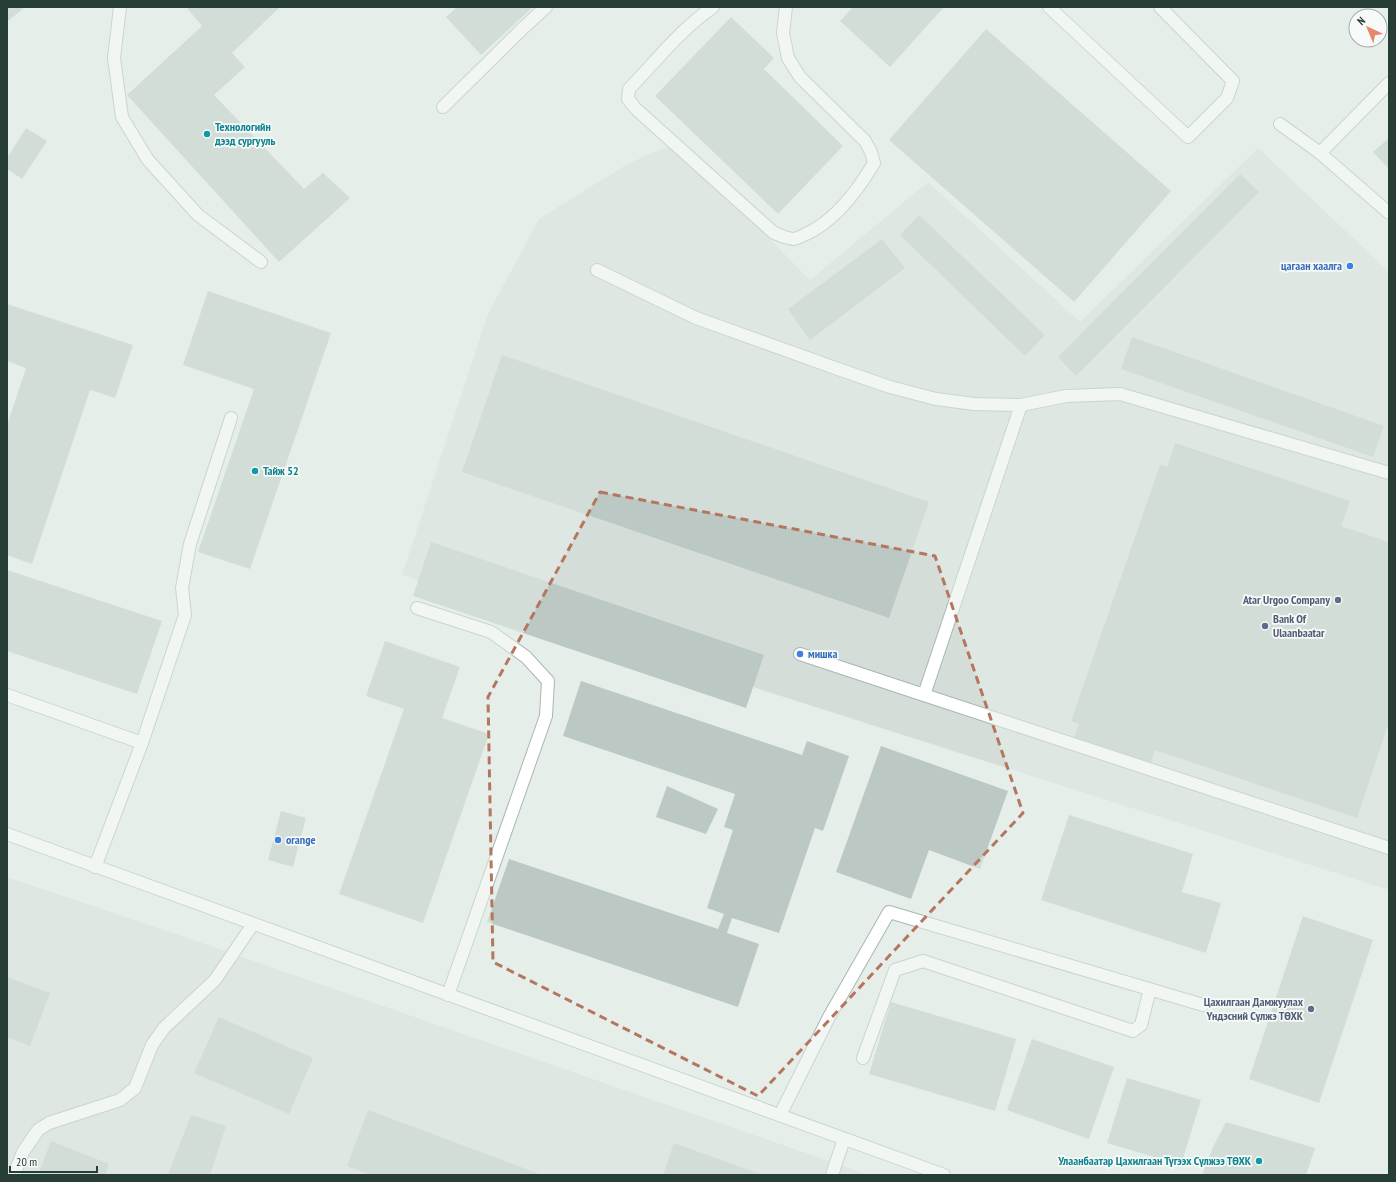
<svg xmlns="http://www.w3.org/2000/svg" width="1396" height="1182" viewBox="0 0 1396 1182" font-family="'PT Sans Narrow',sans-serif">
	<rect width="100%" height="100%" fill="#e6eeea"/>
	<path fill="#d5ddd9" d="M676,143L810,280L928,182L1080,322L1258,148L1389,272V890L402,575L488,314L539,219L629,163Z
		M7,877L199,942L869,1175H7Z"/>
	<path fill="#bcc8c3" d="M7,7H25L7,22Z
		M186,7H280L232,53L245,67L214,95L304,189L323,173L350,198L279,262L127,95L202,26Z
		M457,7H533L481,55L446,17Z
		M853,7H944L890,67L840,21Z
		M731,17L774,58L764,69L843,146L778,214L655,96Z
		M986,29L1171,191L1074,302L889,140Z
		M26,128L47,141L22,179L7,169V158Z
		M1389,138V169L1373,152Z
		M1240,174L1259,192L1076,376L1058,357Z
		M919,215L1045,335L1025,356L900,235Z
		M882,239L905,268L810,340L788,309Z
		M208,291L331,333L250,569L198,552L254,389L183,365Z
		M7,304L133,345L115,398L90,390L32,564L7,555V425L26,368L7,361Z
		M1132,337L1384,426L1373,457L1121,369Z
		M502,355L929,502L889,618L462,472Z
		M1175,443L1350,501L1341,526L1389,542V722L1357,818L1155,750L1150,766L1074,738L1079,724L1071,721L1160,465L1167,467Z
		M431,542L764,655L746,708L413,596Z
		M7,570L162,621L137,694L7,651Z
		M385,641L460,667L442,718L489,734L423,923L339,894L404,709L366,696Z
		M581,681L802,755L807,741L849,756L823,831L815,828L779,933L732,918L727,933L759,944L738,1007L487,922L509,859L718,929L724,914L707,908L733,830L724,827L735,794L563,736Z
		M881,746L1008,791L980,869L929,850L911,899L836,872Z
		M667,786L718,809L706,834L656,817Z
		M281,811L306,818L293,867L268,860Z
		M1069,815L1193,854L1182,892L1221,903L1206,953L1041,900Z
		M1303,916L1373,940L1319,1103L1249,1079Z
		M7,977L50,993L30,1046L7,1037Z
		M891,1002L1016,1039L995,1111L869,1074Z
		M219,1017L313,1058L289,1114L194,1073Z
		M1032,1039L1114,1067L1089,1139L1007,1110Z
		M1127,1078L1201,1100L1181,1165L1107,1143Z
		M368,1110L542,1175H370L347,1166Z
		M191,1115L226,1126L210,1175H168Z
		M1226,1122L1315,1148L1306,1175H1202L1213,1147Z
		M51,1141L109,1164L105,1175H38Z
		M674,1143L763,1175H663Z"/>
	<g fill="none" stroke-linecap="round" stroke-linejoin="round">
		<g stroke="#a9b6b1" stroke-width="14">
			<path id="service" d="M120,7L114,58L122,117L148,160L198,215L261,262
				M713,7C681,29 656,61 629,89L628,99L636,109L774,233C780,235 787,239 794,239C798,238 802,236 806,234C835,221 858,190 874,163L871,152L865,141L800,77L788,58L783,33L786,7
				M1049,7L1188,137L1227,98L1233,81L1160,7
				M443,107L522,29L546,7
				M1280,124L1320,153L1389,213
				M597,270L696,318L838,369L890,387L936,399L974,404L1021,405L1066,396L1120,394L1389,473
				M417,608L491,632L526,657L548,681L546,716L448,995
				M800,654L924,695L1021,405
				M7,695L142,743
				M924,695L1389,848
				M95,867L142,743L185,615L182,588L190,544L231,418
				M863,1058L895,970L923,961L1133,1031L1141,1025L1150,989
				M780,1115L829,1017L889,912L1203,1005
				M14,1175L23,1152L38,1130L49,1123L120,1100L135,1088L152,1045L164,1028L215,980L253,924
				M832,1175L844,1139"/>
		</g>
		<g stroke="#a9b6b1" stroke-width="14">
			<path id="minor" d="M1320,153L1389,83"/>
		</g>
		<g stroke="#a6b8b1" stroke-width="14">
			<path id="secondary" d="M7,834L944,1175"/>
		</g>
		<use href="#service" stroke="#fff" stroke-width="12"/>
		<use href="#minor" stroke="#fff" stroke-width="12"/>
		<use href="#secondary" stroke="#fff" stroke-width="12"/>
	</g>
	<path d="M0 0H1396V1182H0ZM600,492L935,556L1023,813L758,1096L493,962L488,697Z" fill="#e6eeea" fill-opacity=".55" fill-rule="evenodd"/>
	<path fill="none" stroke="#b57660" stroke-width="3" stroke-dasharray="8 5" stroke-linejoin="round" d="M600,492L935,556L1023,813L758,1096L493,962L488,697Z"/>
	<g fill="#0f9aa8" stroke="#f7faf8" stroke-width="1.5">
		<circle cx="207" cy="134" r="4"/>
		<circle cx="255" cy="471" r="4"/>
		<circle cx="1259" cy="1161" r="4"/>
	</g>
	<g fill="#3f7fe0" stroke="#f7faf8" stroke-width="1.5">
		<circle cx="1350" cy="266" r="4"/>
		<circle cx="800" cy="654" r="4"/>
		<circle cx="278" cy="840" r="4"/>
	</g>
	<g fill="#5c6f8a" stroke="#f7faf8" stroke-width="1.5">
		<circle cx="1338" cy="600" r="4"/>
		<circle cx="1265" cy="626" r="4"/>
		<circle cx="1311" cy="1009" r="4"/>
	</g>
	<g text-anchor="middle" stroke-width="3.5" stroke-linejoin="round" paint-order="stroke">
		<g font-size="12" font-weight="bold" fill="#0d838f" stroke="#f7faf8" text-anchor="start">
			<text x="215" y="131">Технологийн<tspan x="215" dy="14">дээд сургууль</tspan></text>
			<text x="263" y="475">Тайж 52</text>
			<text x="1251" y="1165" text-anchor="end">Улаанбаатар Цахилгаан Түгээх Сүлжээ ТӨХК</text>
		</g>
		<g font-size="12" font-weight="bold" fill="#366cbe" stroke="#f7faf8" text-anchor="start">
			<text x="1342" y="270" text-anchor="end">цагаан хаалга</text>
			<text x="808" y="658">мишка</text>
			<text x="286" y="844">orange</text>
		</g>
		<g font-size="12" font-weight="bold" fill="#4e5e75" stroke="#f7faf8" text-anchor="end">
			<text x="1330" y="604">Atar Urgoo Company</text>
			<text x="1273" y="623" text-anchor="start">Bank Of<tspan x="1273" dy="14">Ulaanbaatar</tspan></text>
			<text x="1303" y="1006">Цахилгаан Дамжуулах<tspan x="1303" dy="14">Үндэсний Сүлжэ ТӨХК</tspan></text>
		</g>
	</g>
	<rect width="1396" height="1182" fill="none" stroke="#273e37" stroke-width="16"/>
	<g transform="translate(1368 28) rotate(316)"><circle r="19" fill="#f7faf8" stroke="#a4afab"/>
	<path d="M0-3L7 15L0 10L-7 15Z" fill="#e4886e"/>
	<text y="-6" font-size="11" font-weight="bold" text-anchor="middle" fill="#273e37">N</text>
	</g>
	<path d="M10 1166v6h87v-6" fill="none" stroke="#273e37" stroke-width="2"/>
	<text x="16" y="1166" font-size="12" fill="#273e37" stroke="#f7faf8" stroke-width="3" paint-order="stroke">20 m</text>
</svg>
